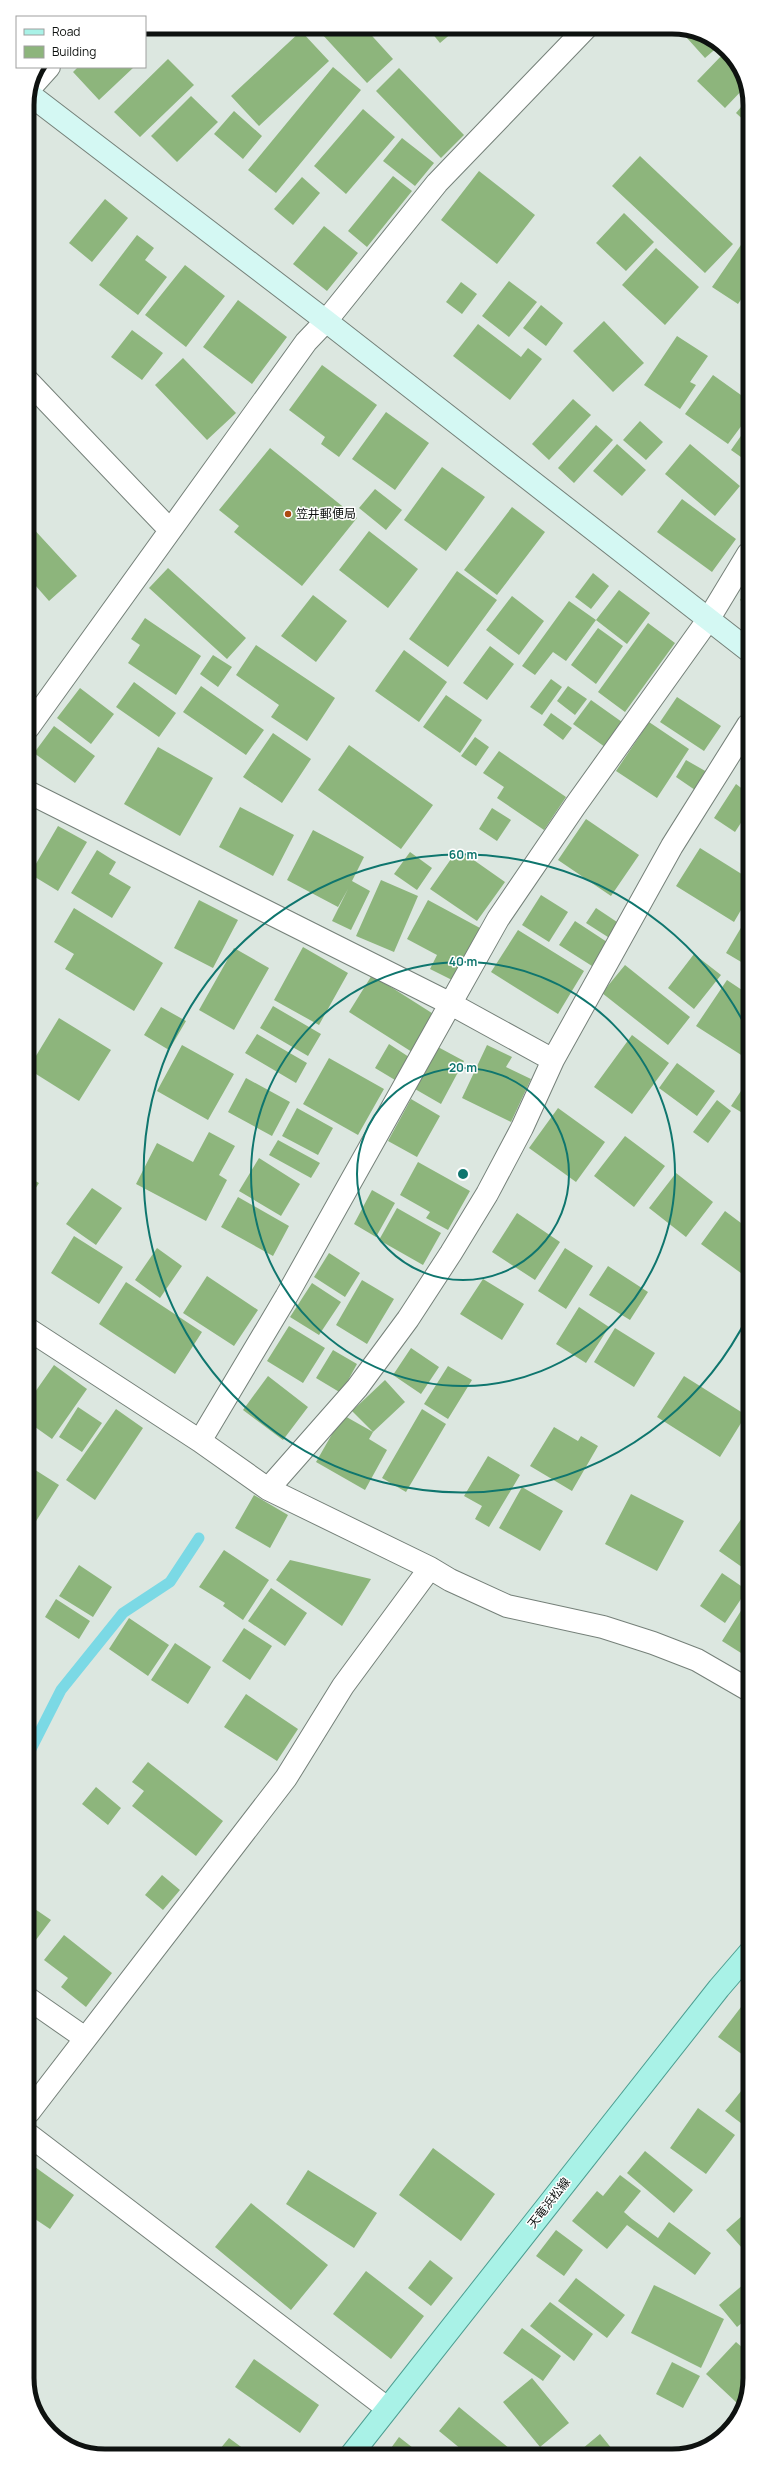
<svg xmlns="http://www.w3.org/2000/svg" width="777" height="2483" viewBox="0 0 777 2483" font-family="Manrope,'Noto Sans JP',sans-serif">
	<rect width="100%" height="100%" fill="#dce7e0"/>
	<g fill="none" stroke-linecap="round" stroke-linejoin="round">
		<path stroke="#7bd9e5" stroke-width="11" d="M29,1753L61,1690L123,1613L170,1582L199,1538"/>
	</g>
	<path fill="#8db57c" d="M327,27H364L393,59L367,83L321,33Z
		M427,27H459L440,43Z
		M678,28L720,45L705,58Z
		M301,31L329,61L259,126L231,96Z
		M726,51L747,85L725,108L697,81Z
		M168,59L194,85L140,137L114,112Z
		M78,67H134L99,100L73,72Z
		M333,67L361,90L276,193L248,170Z
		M399,68L464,135L441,158L376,91Z
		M191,96L218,122L177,162L151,136Z
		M747,100V123L736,113Z
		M363,109L395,137L346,194L314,166Z
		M234,111L262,136L243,159L214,134Z
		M402,138L434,163L415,186L383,161Z
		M640,156L733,244L705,273L612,186Z
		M479,171L535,215L497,264L441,220Z
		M393,176L412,191L367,247L348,231Z
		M302,177L320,193L293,225L274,209Z
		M105,199L128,218L92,262L69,243Z
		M624,213L654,242L626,271L596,243Z
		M324,226L358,253L327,291L293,264Z
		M137,235L154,248L145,260L167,277L138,315L99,285Z
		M743,242L748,245V289L738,304L712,287Z
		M656,248L699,287L665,325L622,285Z
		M185,265L225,296L186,347L145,315Z
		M509,281L537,302L509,337L482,316Z
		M461,282L477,294L462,314L446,302Z
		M238,300L287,337L252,384L203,347Z
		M541,305L563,323L546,346L523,328Z
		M604,321L644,363L613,392L573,351Z
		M478,324L521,357L528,348L542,359L510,400L453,356Z
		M132,330L163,353L142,380L111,357Z
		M677,336L708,356L690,382L696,385L680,409L644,385Z
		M183,358L236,413L207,440L155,385Z
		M322,365L377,405L339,457L321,444L325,437L289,410Z
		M713,375L748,400V417L728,444L685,414Z
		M573,399L591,415L549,460L532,444Z
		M386,412L429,443L395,490L352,459Z
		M640,421L663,442L646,460L623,440Z
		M596,425L613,440L574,483L558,468Z
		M748,426V462L731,450Z
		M617,444L646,470L622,496L593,471Z
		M690,444L740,486L715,516L665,474Z
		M270,448L357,518L302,586L234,532L239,526L219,510Z
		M442,467L485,497L446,551L404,520Z
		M375,489L402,510L386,530L359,508Z
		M682,499L736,539L712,572L657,532Z
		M512,507L545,532L497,595L464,570Z
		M30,525L77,576L49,601L28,577L27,527Z
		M369,531L418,569L388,608L339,570Z
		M168,568L246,638L227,659L149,588Z
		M457,571L497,600L448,667L409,639Z
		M593,573L609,586L591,609L575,597Z
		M748,588V606L740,600Z
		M619,590L650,613L627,644L596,620Z
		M313,595L347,621L316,662L281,636Z
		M512,596L544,621L519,655L486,630Z
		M569,601L596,620L566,661L553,652L535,675L522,666Z
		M145,618L201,656L176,695L128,663L140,645L131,639Z
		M648,623L675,643L625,712L598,692Z
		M598,628L623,646L596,684L571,665Z
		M256,645L335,698L307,741L271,717L279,705L236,675Z
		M490,646L514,664L487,700L463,683Z
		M404,650L447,682L419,722L375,691Z
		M213,655L232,667L218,687L200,674Z
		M551,679L562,687L542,715L530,707Z
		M134,682L176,713L159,737L116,707Z
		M201,686L264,730L246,755L183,712Z
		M568,686L587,699L575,715L557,701Z
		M80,688L114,714L91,744L57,718Z
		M28,695L33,700L28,707Z
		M446,695L482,720L460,753L423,727Z
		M677,697L721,726L704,751L660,722Z
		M591,700L622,722L605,747L573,724Z
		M551,713L572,728L563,740L543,725Z
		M649,722L689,749L657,798L616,771Z
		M54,726L95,756L75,783L34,753Z
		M273,733L311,759L282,803L243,777Z
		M475,737L489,747L476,766L461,756Z
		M349,745L433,805L401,849L318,790Z
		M158,747L213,778L180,836L124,804Z
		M499,751L566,797L544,830L497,798L504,787L483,773Z
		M686,760L707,772L695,790L676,777Z
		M736,784L748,793V812L735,832L714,818Z
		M240,807L294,835L273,876L219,847Z
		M492,808L511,820L497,841L479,829Z
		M586,819L639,855L611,896L558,860Z
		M58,826L87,842L58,891L30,874Z
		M748,827V844L741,839Z
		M313,830L364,857L352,881L370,891L351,930L332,921L348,889L338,907L287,880Z
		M700,848L748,878V898L734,922L676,886Z
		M458,849L505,882L477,921L430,889Z
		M97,850L116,862L109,874L131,887L112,918L71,893Z
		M410,852L432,868L417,890L394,874Z
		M381,880L418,896L394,952L356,936Z
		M541,895L568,912L549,942L522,925Z
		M199,900L238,920L213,968L174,948Z
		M428,900L480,928L452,980L430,969L437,955L407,939Z
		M74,908L163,963L134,1011L65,969L74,954L54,942Z
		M596,908L620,924L611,939L586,923Z
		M575,921L607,942L592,966L559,945Z
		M745,921L748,923V966L726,953Z
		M518,930L584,971L558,1014L491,972Z
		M303,947L348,973L319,1025L274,1000Z
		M234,948L269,968L234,1030L199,1010Z
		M694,954L721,975L694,1009L668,988Z
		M625,965L690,1017L668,1045L602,993Z
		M372,975L435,1015L412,1052L349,1012Z
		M727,980L748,994L749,1060L696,1026Z
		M273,1006L321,1034L308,1056L260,1028Z
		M161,1007L186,1021L169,1050L144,1035Z
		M59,1018L111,1050L79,1101L28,1069Z
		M257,1034L307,1063L296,1083L245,1053Z
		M632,1035L669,1063L632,1114L594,1087Z
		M389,1044L409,1057L395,1080L375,1068Z
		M182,1045L234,1074L208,1120L157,1091Z
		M487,1045L512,1057L506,1067L531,1079L511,1122L462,1098Z
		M438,1047L464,1061L441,1104L415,1089Z
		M329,1058L384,1089L358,1135L303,1104Z
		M677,1063L715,1091L697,1116L659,1088Z
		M246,1078L290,1102L272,1136L228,1112Z
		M749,1079V1117L731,1106Z
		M411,1099L440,1116L417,1157L388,1141Z
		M717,1100L731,1111L708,1143L693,1132Z
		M297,1108L333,1128L318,1155L282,1136Z
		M558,1108L605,1142L576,1182L529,1148Z
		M209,1132L235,1146L219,1175L227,1180L206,1221L136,1184L157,1143L193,1162Z
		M625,1136L665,1166L634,1207L594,1176Z
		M278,1140L320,1163L311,1178L269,1155Z
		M259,1158L300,1184L281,1216L239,1191Z
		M418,1162L470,1191L448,1230L426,1218L430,1212L400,1195Z
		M676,1173L713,1202L686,1237L649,1208Z
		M28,1177L39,1183L28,1200Z
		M92,1188L122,1208L96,1245L66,1224Z
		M372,1190L395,1203L376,1237L354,1224Z
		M238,1197L289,1226L273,1256L221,1227Z
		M397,1208L441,1233L423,1265L379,1240Z
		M725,1211L749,1229V1271L745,1276L701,1244Z
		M517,1213L560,1242L535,1280L492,1252Z
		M74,1236L123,1267L99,1304L51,1273Z
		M157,1248L182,1266L160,1298L135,1280Z
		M565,1248L593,1266L566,1309L538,1291Z
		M329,1253L360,1273L345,1297L314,1277Z
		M608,1266L648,1292L630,1320L589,1295Z
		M207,1276L258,1310L234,1346L183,1313Z
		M483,1279L524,1304L502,1340L460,1314Z
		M362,1280L394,1299L367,1344L336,1325Z
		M126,1282L202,1332L175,1374L99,1324Z
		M312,1283L341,1302L319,1335L290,1317Z
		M749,1306V1320L743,1316Z
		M579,1307L609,1327L586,1363L556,1344Z
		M289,1326L325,1348L303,1383L267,1361Z
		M615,1328L655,1353L634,1387L594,1362Z
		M411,1348L439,1367L421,1394L393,1375Z
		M333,1350L357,1364L341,1393L316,1378Z
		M54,1365L87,1389L52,1439L28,1422V1402Z
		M448,1366L472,1380L448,1419L424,1404Z
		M268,1376L308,1407L283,1440L243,1410Z
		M684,1376L746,1415L720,1457L657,1417Z
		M385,1380L405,1402L373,1432L352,1411Z
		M78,1407L102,1423L82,1452L59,1437Z
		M116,1409L143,1428L95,1500L66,1480Z
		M422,1409L446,1424L406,1492L382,1478Z
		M343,1415L373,1432L369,1439L387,1450L365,1490L316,1462Z
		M554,1427L578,1441L581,1436L598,1446L572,1491L530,1466Z
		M488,1456L520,1475L489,1527L475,1519L482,1506L464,1496Z
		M29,1466L59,1485L31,1529L29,1527Z
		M749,1484V1492L745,1490Z
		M522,1487L563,1511L540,1551L499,1528Z
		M631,1494L684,1521L657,1571L605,1544Z
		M254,1495L288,1515L270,1548L235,1528Z
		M744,1515L749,1519V1572L719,1551Z
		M224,1550L269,1580L243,1620L223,1606L225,1603L199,1587Z
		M290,1560L371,1579L342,1626L276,1580Z
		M79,1565L112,1587L93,1617L59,1596Z
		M722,1573L747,1590L725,1623L700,1606Z
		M271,1588L307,1613L285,1646L248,1621Z
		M749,1598V1658L722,1641Z
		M56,1599L90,1621L79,1639L45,1617Z
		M129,1618L169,1645L148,1676L109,1649Z
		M244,1628L272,1646L250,1680L222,1661Z
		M175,1643L211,1667L188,1704L151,1680Z
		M246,1694L298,1729L277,1761L224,1727Z
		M148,1762L223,1821L196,1856L132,1806L144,1791L132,1782Z
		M96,1787L121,1808L108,1825L82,1804Z
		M162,1875L180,1890L163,1910L145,1895Z
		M32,1907L51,1920L29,1949V1911Z
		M64,1935L112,1973L86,2007L61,1987L68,1978L44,1960Z
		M748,1998L750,2000V2060L718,2037Z
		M750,2080V2130L725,2111Z
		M698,2108L735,2135L706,2174L670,2148Z
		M433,2148L495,2194L461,2241L399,2195Z
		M645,2151L693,2190L674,2213L627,2173Z
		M35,2167L74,2195L50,2229L29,2215V2174Z
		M308,2170L377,2213L354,2248L286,2204Z
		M620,2175L641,2191L624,2212L632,2219L658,2238L669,2222L711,2253L695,2275L627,2225L607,2249L572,2221L597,2191L603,2196Z
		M251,2203L328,2265L291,2310L215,2247Z
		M750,2209V2257L726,2230Z
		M556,2230L583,2250L564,2276L536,2256Z
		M430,2260L453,2278L431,2306L408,2288Z
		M366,2271L424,2316L391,2359L333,2314Z
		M576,2278L625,2315L607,2338L558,2301Z
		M750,2279V2316L737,2327L719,2305Z
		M654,2285L724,2319L701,2368L631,2333Z
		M550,2302L593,2334L574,2361L530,2326Z
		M522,2328L561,2356L543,2381L503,2353Z
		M736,2342L750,2354V2378L744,2394L737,2403L706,2374Z
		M254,2359L319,2405L300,2433L235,2387Z
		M672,2362L700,2376L683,2408L656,2394Z
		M532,2378L569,2423L540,2447L503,2402Z
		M459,2407L510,2449L506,2454H467L439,2431Z
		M600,2434L616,2454H576Z
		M399,2437L422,2455H386Z
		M229,2438L252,2455H215Z"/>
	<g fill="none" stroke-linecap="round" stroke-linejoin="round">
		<g stroke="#758079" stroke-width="24">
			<path id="street" d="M31,87L49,67
				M27,380L170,530
				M28,728L306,342L326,321L437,183L587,27
				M28,792L451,1004L553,1060
				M28,1329L200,1441L268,1489L430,1568L450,1580L507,1606L603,1627L653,1643L697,1660L749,1690
				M200,1441L286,1297L498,919L575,806L708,620L748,554
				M268,1489L357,1388L408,1319L451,1253L487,1194L522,1128L553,1060L672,846L748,725
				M29,1999L85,2038
				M29,2112L286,1778L343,1686L430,1568
				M29,2135L387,2408"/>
		</g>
		<g stroke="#758079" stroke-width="24">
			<path id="secondary" d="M29,94L326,321L748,650"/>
		</g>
		<g stroke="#4d9e91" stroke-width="24">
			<path id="primary" d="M351,2455L719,1988L750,1952"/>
		</g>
		<use href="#street" stroke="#fff" stroke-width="22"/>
		<use href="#secondary" stroke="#d4f8f3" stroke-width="22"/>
		<use href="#primary" stroke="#a9f2e7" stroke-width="22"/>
	</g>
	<g fill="none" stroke="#0f766e" stroke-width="2">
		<circle cx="463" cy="1174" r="106"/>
		<circle cx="463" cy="1174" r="212"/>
		<path d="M748 1316A319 319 0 1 1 747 1029"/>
	</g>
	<circle fill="#ad4a11" stroke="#fff" stroke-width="1.5" cx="288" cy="514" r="4"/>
	<g text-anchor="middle" stroke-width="3" stroke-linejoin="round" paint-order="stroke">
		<g font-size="12" fill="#0e1210" stroke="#fff" text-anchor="start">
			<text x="296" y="518">笠井郵便局</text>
		</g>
		<g font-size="12" fill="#0e1210" stroke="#fff">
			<text transform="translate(549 2203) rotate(-52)" y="4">天竜浜松線</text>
		</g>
	</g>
	<path d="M0 0H777V2483H0ZM105 34H672A71 71 0 0 1 743 105V2378A71 71 0 0 1 672 2449H105A71 71 0 0 1 34 2378V105A71 71 0 0 1 105 34Z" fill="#fff" fill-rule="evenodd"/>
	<path fill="none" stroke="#0e1210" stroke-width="5" d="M105 34H672A71 71 0 0 1 743 105V2378A71 71 0 0 1 672 2449H105A71 71 0 0 1 34 2378V105A71 71 0 0 1 105 34Z"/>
	<circle cx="463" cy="1174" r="6" fill="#0f766e" stroke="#fff" stroke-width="2"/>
	<g font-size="12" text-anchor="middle" font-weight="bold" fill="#0f766e" stroke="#fff" stroke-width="3" stroke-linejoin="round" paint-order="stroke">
		<text x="463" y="859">60 m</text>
		<text x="463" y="966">40 m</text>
		<text x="463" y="1072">20 m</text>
	</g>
	<rect x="16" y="16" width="130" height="52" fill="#ffffff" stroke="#9fa09f"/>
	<rect x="24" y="29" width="20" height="6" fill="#a9f2e7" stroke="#9fa09f"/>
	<text x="52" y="36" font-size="12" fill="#0e1210">Road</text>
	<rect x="24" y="46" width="20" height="12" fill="#8db57c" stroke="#9fa09f"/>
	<text x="52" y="56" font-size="12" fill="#0e1210">Building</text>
</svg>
